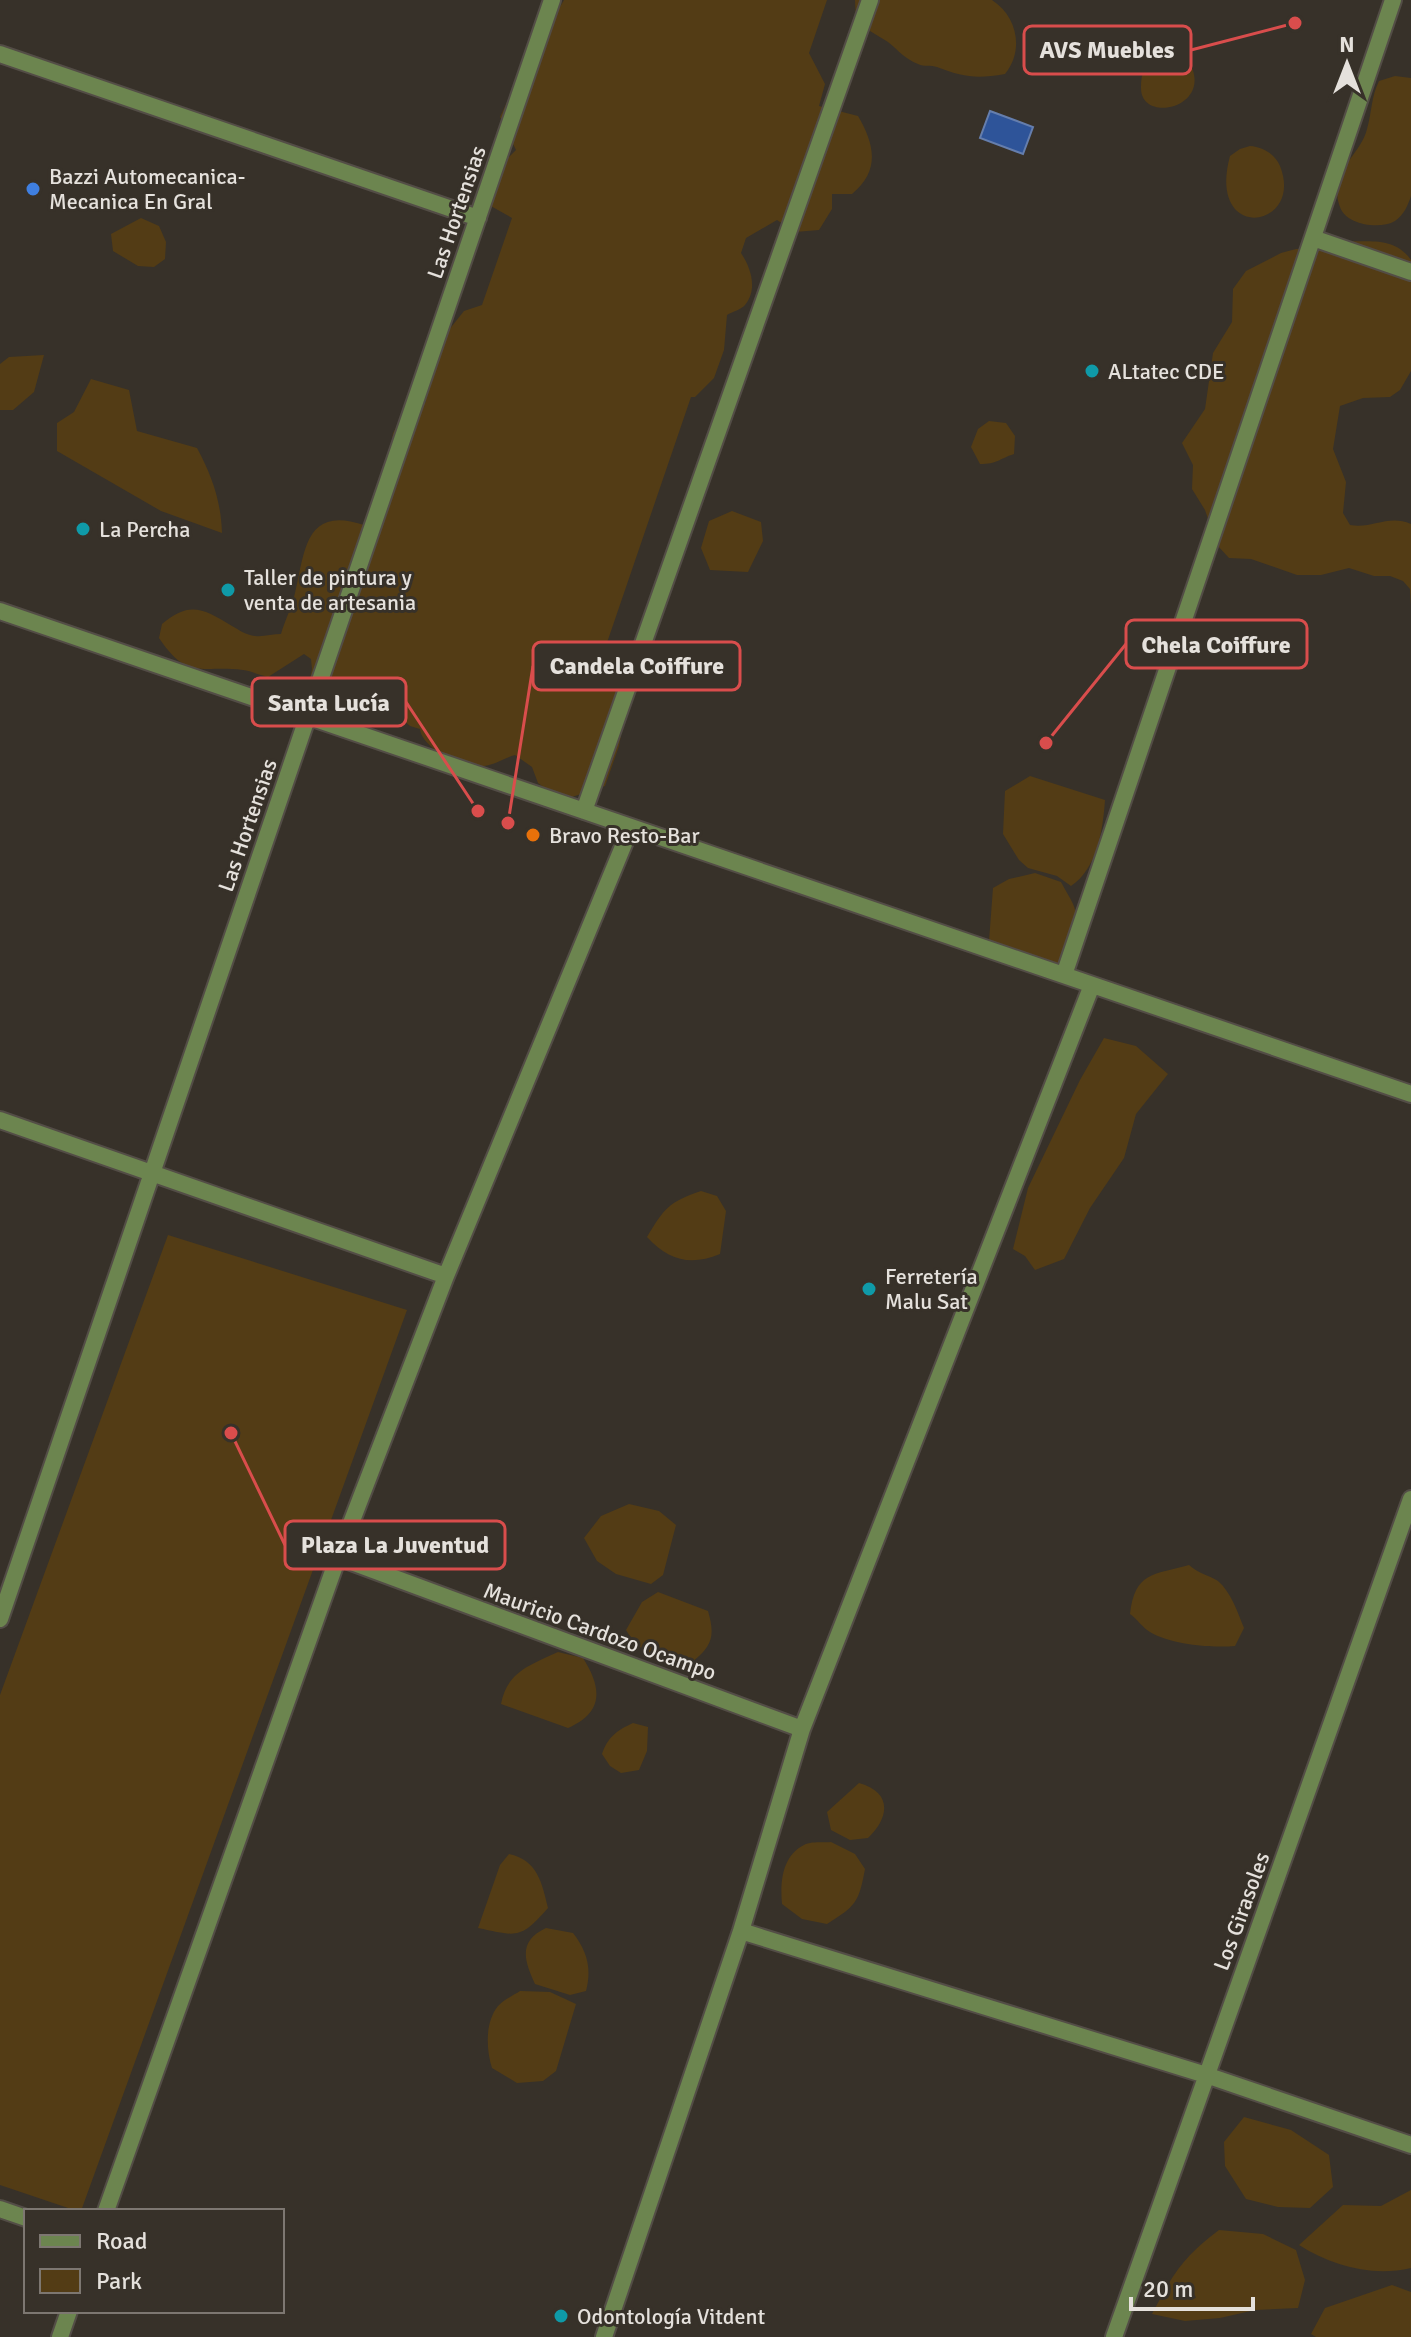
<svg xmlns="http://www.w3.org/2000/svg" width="1411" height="2337" viewBox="0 0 1411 2337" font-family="Signika,sans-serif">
	<rect width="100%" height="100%" fill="#373129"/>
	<path fill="#533c15" d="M564,0H827L809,53L825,84L819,106L858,116C875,145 880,171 852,194H832V209L819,230L795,232L777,220L746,238L741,253C751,268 758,289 745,305C742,309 732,312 727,315L724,350L714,378L695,397H691L598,669C600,680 607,685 617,689L626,708L619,746L605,786L569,798L550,792L538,783L532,767L515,755C504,758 494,765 484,766C465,770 422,749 420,729L410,726L392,710L371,724C342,721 326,722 306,698L312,669L311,659L304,654L268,677C259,675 251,671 243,670C200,665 188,681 159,638L162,624C189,601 203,608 232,626C239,630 246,635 255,636C263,637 273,634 281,634C285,620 292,607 295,593C305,551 305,505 364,525L389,458L393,433L402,417L426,402L421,365L429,339L448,331L464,311L482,305L512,218L489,205L506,160L516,150L500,117L520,74L536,19L557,12Z
		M855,0H992C1018,17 1024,51 1005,74C976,79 963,77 937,67C931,65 924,67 918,64C905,59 898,50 888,42C877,35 866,29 856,21Z
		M1155,54L1188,60C1217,107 1141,125 1141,88C1141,73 1144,65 1155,54Z
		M1395,76L1411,78V196C1408,205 1404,215 1395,221C1380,230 1346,225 1340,207C1327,172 1361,155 1367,129C1372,112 1371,97 1379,81Z
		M1250,146C1263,147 1275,154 1280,166C1305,229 1206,244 1230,156L1240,149Z
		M141,218L159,226L166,242L165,259L154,267L138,266L113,251L111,234Z
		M1348,241C1372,242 1395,237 1411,260V371L1400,390L1390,397L1363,398L1340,406L1333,449L1346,482L1343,513L1350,525C1373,529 1388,514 1411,524V605L1410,589L1403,581L1390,576H1374L1349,568L1321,575H1297L1251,559L1229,558L1217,545L1205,510L1192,489L1193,465L1182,443L1205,409L1213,353L1232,322L1233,289L1246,271L1281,253L1296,249H1323Z
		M44,355L34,392L13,410H0V364L9,357Z
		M91,379L129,390L137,431L197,448C212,476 221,501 222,533L161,511L57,451V423L74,412Z
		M989,421L1006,423L1015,436L1014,454C999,459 997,464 980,464L971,447L978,429Z
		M732,511L761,522L763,541L748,572L710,570L701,548L709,521Z
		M1030,776L1105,800C1103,830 1097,869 1071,886L1057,876L1028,868L1019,860L1003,834L1005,791Z
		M1035,873L1061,882C1065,890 1070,897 1073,904C1082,922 1067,949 1058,964L989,941L993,888L1009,879Z
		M1104,1038L1136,1046L1168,1074L1136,1114L1124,1158L1090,1208L1064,1259L1035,1270L1025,1256L1013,1249L1028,1188L1080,1080Z
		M701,1191L717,1196L726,1211L720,1254C691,1266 669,1261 647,1237C664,1209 668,1202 701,1191Z
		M168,1235L407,1310L81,2211H77L0,2185V1695Z
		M629,1504L659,1511L676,1525L663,1575L651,1584L616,1574L597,1561L584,1538L601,1516Z
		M1189,1565C1199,1574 1209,1575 1218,1581C1231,1592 1238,1613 1244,1628L1235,1646C1211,1648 1172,1645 1150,1632C1143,1628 1137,1619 1130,1614C1135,1572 1153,1575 1189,1565Z
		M658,1592L708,1611C715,1635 713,1646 692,1662C661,1658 643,1658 626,1630L642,1602Z
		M558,1652L583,1658C602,1688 604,1712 568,1728L501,1704C507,1672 530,1665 558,1652Z
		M633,1723L648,1727L647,1751L639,1770L621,1773L610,1766L602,1754C608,1737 616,1731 633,1723Z
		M859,1783C892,1792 890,1817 868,1838L850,1840L831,1830L827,1812Z
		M831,1842L855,1854L865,1869C859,1902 856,1906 827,1924L802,1919L782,1904C780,1882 782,1856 804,1845C811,1841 823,1843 831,1842Z
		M509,1854C537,1860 542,1882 548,1908C520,1940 517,1936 478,1928L500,1865Z
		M546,1928L573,1933C587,1951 592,1968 586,1991L570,1995L535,1984C524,1960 518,1941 546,1928Z
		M520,1991L550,1992L576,2004L556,2071L543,2081L517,2083L492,2068C486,2049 485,2022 498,2006C503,2000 514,1995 520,1991Z
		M1244,2117L1291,2130L1329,2155L1333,2187L1310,2208L1278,2207L1246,2199L1225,2166L1224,2142Z
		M1411,2190V2268C1372,2277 1332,2266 1299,2245L1343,2205L1381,2206Z
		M1219,2230L1263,2234L1296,2250L1305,2280L1298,2308L1255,2310L1220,2318L1185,2321L1152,2314C1174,2273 1181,2259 1219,2230Z
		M1392,2285L1411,2292V2337H1316L1311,2334L1325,2308Z"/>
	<path fill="#2e5499" stroke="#657ead" stroke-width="2" d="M990,111L1033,127L1023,154L980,138Z"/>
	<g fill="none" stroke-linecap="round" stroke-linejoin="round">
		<g stroke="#534d46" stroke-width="20">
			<path id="street" d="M0,54L478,218
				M1313,238L1411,272
				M0,611L1411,1094
				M584,811L870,0
				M1064,975L1393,0
				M0,1120L446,1276
				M338,1557L802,1729
				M0,1619L552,0
				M741,1931L1206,2075L1411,2145
				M0,2209L26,2218
				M106,2211L338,1557L446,1276L631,827
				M60,2337L69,2311
				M604,2337L741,1931L802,1729L1092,985
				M1114,2337L1411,1499"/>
		</g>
		<use href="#street" stroke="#6c854f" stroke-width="16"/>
	</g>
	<circle fill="#3f7fe0" stroke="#373129" stroke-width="3" cx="33" cy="189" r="8"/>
	<g fill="#0f9aa8" stroke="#373129" stroke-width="3">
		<circle cx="1092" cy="371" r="8"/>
		<circle cx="83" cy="529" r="8"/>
		<circle cx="228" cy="590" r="8"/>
		<circle cx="869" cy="1289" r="8"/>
		<circle cx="561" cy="2316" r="8"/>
	</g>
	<circle fill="#e8710a" stroke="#373129" stroke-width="3" cx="533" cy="835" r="8"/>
	<g text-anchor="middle" stroke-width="6" stroke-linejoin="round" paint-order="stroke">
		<g font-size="22" fill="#e5e1dc" stroke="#373129" text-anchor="start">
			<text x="49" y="184">Bazzi Automecanica-<tspan x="49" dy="25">Mecanica En Gral</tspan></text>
			<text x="1108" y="379">ALtatec CDE</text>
			<text x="99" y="537">La Percha</text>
			<text x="244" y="585">Taller de pintura y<tspan x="244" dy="25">venta de artesania</tspan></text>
			<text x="549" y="843">Bravo Resto-Bar</text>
			<text x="885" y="1284">Ferretería<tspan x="885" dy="25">Malu Sat</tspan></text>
			<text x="577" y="2324">Odontología Vitdent</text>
		</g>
		<g font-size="22" fill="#e5e1dc" stroke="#373129">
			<text transform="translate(456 212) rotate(-71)" y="8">Las Hortensias</text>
			<text transform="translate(247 825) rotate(-71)" y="8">Las Hortensias</text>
			<text transform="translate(600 1631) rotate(20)" y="8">Mauricio Cardozo Ocampo</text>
			<text transform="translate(1241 1911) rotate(-70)" y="8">Los Girasoles</text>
		</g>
	</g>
	<path fill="none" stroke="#d94d4c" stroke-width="3" d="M1295 23L1191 50M1046 743L1126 644M508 823L533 666M478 811L406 702M231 1433L285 1545"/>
	<g fill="#d94d4c" stroke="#373129" stroke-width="3">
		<circle cx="1295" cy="23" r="8"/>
		<circle cx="1046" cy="743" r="8"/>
		<circle cx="508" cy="823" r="8"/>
		<circle cx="478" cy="811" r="8"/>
		<circle cx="231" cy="1433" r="8"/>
	</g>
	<g fill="#373129" stroke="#d94d4c" stroke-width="3">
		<rect x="1024" y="26" width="167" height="48" rx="8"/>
		<rect x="1126" y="620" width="181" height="48" rx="8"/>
		<rect x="533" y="642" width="207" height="48" rx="8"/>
		<rect x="252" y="678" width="154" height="48" rx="8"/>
		<rect x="285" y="1521" width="220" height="48" rx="8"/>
	</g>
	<g font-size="24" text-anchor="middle" font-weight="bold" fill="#e5e1dc">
		<text x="1107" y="58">AVS Muebles</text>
		<text x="1216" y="653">Chela Coiffure</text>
		<text x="637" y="674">Candela Coiffure</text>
		<text x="329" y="711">Santa Lucía</text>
		<text x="395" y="1553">Plaza La Juventud</text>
	</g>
	<rect x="24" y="2209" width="260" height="104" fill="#373129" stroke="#7d7771" stroke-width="2"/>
	<rect x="40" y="2235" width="40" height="12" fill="#6c854f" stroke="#7d7771" stroke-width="2"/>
	<text x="96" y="2249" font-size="24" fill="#e5e1dc">Road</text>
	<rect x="40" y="2269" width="40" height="24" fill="#533c15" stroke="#7d7771" stroke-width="2"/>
	<text x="96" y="2289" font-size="24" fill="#e5e1dc">Park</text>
	<g transform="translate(1347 64)" stroke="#373129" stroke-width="6" paint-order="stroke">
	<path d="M0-6L14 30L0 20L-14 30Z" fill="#e5e1dc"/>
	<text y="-12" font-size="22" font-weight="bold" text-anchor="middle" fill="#e5e1dc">N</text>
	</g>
	<path d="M1131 2297v12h122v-12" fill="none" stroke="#e5e1dc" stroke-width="4"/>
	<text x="1143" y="2297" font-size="24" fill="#e5e1dc" stroke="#373129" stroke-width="6" paint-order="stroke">20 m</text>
</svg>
